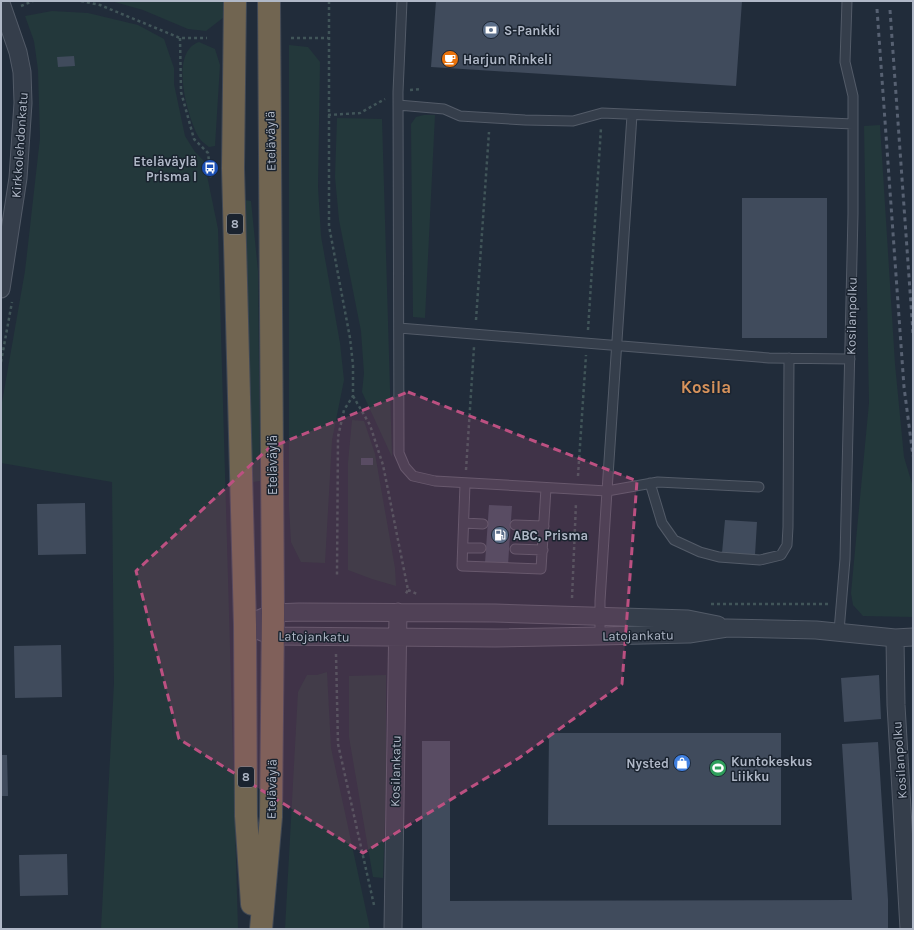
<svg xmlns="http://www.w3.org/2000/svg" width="914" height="930" viewBox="0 0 914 930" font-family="Karla,sans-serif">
	<rect width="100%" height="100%" fill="#212c3a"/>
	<path fill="#23383b" d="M111,1H224V17L206,31L188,29L143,10Z
		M52,11L88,13L138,25L164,39L174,68V84L185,136L195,152L204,161L218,229L238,929H101L114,683L112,482L1,463V408L25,271L40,138L38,70L34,41L25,16Z
		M199,42L215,49L220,65L215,146L209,147C205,144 200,140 198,136C187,115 169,52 199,42Z
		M289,45L308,47L320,62L318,187L321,236L340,343L344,380L332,440L325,563L301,562L291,542L289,506Z
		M424,115H435L425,318L413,317L411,124L416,117Z
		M337,118L382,119L392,457L362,392L364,373L361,331L339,220L335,177Z
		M880,125L895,364L904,457L913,487V617L863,616L853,605L851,593L869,403L864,126Z
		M244,200L251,201L258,271L260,481L253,482Z
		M352,420L364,421L375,454L395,568L396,586L372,579L348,570V463Z
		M327,672L331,748L370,929H285L298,692L307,675H317Z
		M386,675V788L383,878L373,877L349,737V676Z"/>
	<path fill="#404b5c" d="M436,1H742L736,86L431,67Z
		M74,56L75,66L58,67L57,57Z
		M742,198H827V338H742Z
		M361,458H373V465H361Z
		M85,503L86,554L38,555L37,504Z
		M489,505L512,506L508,565L485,563Z
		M725,520L757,522L755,555L722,553Z
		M61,645L62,697L15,698L14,646Z
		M879,675L881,719L844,722L841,678Z
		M549,733H781V825H548Z
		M422,741H450V901L852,900L842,744L878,742L888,900V929H422Z
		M1,755H7L8,796H1Z
		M67,854L68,895L20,896L19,855Z"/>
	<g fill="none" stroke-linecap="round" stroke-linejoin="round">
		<g stroke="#535b68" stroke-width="11">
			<path id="lane" d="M402,1L398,92L399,453L405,467L413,476L435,481L607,491L658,482L759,487
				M398,105L444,109L460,116L525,120L573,121L602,113L853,124
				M399,328L769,358L850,359
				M650,483L662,523L674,540L700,552L719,557L760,560L781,555L787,545L788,527L789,358
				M465,484L462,566L541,569L546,488
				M464,523L483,524
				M515,525L544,526
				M463,548H481
				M515,549L543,550
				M839,631L845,559L853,214V96L845,62L847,1
				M600,636V601L607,491L632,115"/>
		</g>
		<g stroke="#535b68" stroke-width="19">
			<path id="street" d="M1,3L18,52L22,72L23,103L18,178L1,289
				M245,625L272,636L495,638L600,636L689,634L727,628L816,630L895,638L913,637
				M245,625L273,613L299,612L495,613L688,619L718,625
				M895,638L896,705L909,929
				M393,929L398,612"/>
		</g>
		<g stroke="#404855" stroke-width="24">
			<path id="highway" d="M235,1L233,168L245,625L246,816L252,904
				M261,929L271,817L273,613L269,1"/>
		</g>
		<path stroke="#415559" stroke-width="2.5" stroke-dasharray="3 3" stroke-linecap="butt" d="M81,1L100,5L180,38H207
			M329,1V226L350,338L353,365V396L344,410L338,437L337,575
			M21,6L33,1
			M180,38L181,92L194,139L208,153L211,178
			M291,38H328
			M410,90L422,89
			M328,115L360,113L385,99
			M476,320L489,132
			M588,330L601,128
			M1,362L12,302
			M353,396L370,425L383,465L408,590L405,595
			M466,470L474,347
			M578,476L586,355
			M408,590L417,594
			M572,598L576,503
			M711,604H828
			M336,654L338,744L374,905"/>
		<use href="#lane" stroke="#353e4b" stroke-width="9"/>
		<use href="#street" stroke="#353e4b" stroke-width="17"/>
		<use href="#highway" stroke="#716551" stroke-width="22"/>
		<path stroke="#576172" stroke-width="3" stroke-dasharray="4 4" stroke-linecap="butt" d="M877,9L904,387L913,456
			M890,10L913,333"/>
	</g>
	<path fill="#bc5081" fill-opacity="0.2" stroke="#bc5081" stroke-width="3" stroke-dasharray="8 5" stroke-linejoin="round" d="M408,392L637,481L622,684L519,758L363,853L179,739L136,571L269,448Z"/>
	<defs>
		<g id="bank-disc" transform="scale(0.9)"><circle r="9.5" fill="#5c6f8a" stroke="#1a232f"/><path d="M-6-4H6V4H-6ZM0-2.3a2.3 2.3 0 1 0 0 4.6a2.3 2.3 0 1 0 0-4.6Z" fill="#fff"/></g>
		<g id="cafe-disc" transform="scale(0.9)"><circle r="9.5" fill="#e8710a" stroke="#1a232f"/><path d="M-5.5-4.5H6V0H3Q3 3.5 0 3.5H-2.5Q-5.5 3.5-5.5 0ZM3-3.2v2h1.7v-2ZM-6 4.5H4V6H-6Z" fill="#fff"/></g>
		<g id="bus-disc" transform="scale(0.9)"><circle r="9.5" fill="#1a4fb4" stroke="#1a232f"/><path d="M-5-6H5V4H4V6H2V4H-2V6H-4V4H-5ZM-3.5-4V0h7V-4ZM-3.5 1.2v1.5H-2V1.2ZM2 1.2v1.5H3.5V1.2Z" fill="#fff"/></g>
		<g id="fuel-disc" transform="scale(0.9)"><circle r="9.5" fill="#5c6f8a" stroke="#1a232f"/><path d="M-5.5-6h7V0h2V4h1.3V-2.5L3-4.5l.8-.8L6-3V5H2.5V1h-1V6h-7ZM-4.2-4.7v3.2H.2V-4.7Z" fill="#fff"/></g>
		<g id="shop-disc" transform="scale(0.9)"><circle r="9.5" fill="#3f7fe0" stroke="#1a232f"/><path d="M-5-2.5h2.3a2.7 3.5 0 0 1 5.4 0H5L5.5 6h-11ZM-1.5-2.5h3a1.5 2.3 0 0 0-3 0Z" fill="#fff"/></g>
		<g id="stadium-disc" transform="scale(0.9)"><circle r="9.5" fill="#2e9e5b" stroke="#1a232f"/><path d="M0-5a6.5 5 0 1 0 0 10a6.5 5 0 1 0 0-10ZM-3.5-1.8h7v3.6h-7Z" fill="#fff"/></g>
	</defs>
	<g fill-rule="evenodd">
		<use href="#bank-disc" x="491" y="30"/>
		<use href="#cafe-disc" x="450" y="59"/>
		<use href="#bus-disc" x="210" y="168"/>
		<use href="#fuel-disc" x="500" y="535"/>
		<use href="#shop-disc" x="682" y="763"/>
		<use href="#stadium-disc" x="718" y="768"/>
	</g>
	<g text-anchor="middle" stroke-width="3" stroke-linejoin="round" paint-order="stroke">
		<g fill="#1a232f" stroke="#838b99" stroke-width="1">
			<rect x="227" y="214" width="16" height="20" rx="3"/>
			<rect x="238" y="767" width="16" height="20" rx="3"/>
		</g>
		<g font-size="12" font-weight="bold" fill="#b0b8c7">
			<text x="235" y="228">8</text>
			<text x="246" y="781">8</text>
		</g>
		<g font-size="13" font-weight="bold" fill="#b0b8c7" stroke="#1a232f" text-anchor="start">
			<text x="504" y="35">S-Pankki</text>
			<text x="463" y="64">Harjun Rinkeli</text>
			<text x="197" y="166" text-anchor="end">Eteläväylä<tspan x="197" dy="15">Prisma I</tspan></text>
			<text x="513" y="540">ABC, Prisma</text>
			<text x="731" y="766">Kuntokeskus<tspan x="731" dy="15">Liikku</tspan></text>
			<text x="669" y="768" text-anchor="end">Nysted</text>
		</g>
		<g font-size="13" fill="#b0b8c7" stroke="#1a232f">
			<text transform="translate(270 141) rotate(-91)" y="5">Eteläväylä</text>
			<text transform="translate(19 145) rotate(-86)" y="5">Kirkkolehdonkatu</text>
			<text transform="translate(851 316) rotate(-89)" y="5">Kosilanpolku</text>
			<text transform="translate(272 465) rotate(-90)" y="5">Eteläväylä</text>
			<text transform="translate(638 635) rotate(-1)" y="5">Latojankatu</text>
			<text transform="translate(314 636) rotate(1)" y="5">Latojankatu</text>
			<text transform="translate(899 760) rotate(-94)" y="5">Kosilanpolku</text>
			<text transform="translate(395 771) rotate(-89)" y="5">Kosilankatu</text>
			<text transform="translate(271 789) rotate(-89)" y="5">Eteläväylä</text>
		</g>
		<g font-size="17" font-weight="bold" fill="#d6925b" stroke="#1a232f">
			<text x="706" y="393">Kosila</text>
		</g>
	</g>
	<rect width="914" height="930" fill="none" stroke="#b0b8c7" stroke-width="4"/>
</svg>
